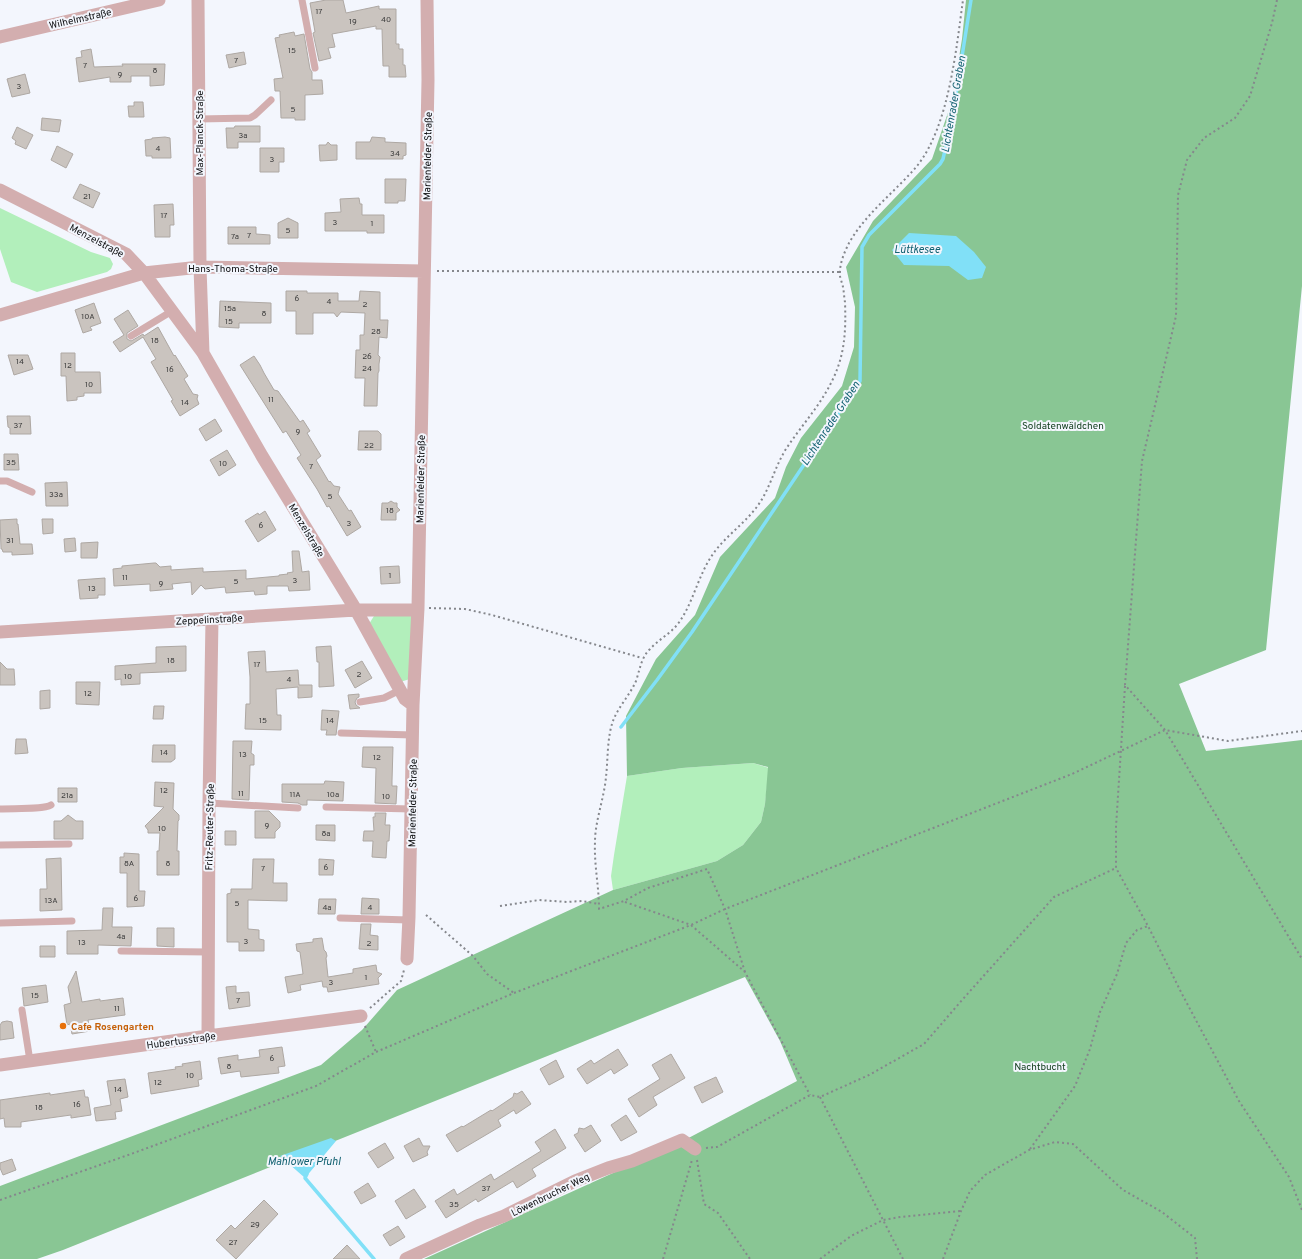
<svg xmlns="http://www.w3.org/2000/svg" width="1302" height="1259" viewBox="0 0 1302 1259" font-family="Overpass,sans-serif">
	<rect width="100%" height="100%" fill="#f3f6fd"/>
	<path fill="#b2efbb" d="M0,208L91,252L110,258L113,264L111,269L107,272L37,292L11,282L0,249Z
		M374,616H413L410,679L400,682L369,624Z
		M753,763L769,768L765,804L761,822L743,845L717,861L613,890L611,876L614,855L627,776L682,768Z"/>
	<path fill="#89c694" d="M966,0H1302V286L1266,650L1179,684L1206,751L1302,740V1259H424L679,1143L797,1081L780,1041L745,977L63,1250L37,1259H0V1186L321,1065L362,1030L397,990L613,890L717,861L743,845L761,822L765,804L768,767L753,763L682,768L627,776L626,716L656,659L695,615L720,557L775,498L786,467L801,438L842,386L854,347L855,307L846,267L873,221L932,159L952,101L962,39Z"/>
	<path fill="#81e0f7" d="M909,233L956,236L974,252L986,267L982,278L968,280L949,266L904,265L892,250Z
		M331,1138L336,1141L305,1178L280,1156Z"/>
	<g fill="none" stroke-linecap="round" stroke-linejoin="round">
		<path stroke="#81e0f7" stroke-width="3.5" d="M621,727L657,680L692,632L860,381L862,247L869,235L940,164L943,159L952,119L971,0
			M307,1174L305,1178L374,1259"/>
	</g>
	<path fill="#cac4bf" stroke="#aea8a3" d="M326,0H343L346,13L379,6V9H396V44H399V49H403V65H405L406,77H389V66H383L382,29H376V26L332,34L335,47L328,48L331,58L319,61L313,33L315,32L310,3Z
		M294,32L295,36L304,34L310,69L312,72V80H322L323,94L305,95V120H295V118H281L280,91H275L274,79L283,78L275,38L280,37L279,35Z
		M91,49L94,67L123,66L122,64H165L164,85L150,86V76H131V82H110V77L79,82L76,58L82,57L81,51Z
		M244,52L246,64L229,68L226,55Z
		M25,74L30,93L12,97L7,79Z
		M134,102H143L144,117H129L128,106H134Z
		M42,118L61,120L59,132L41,130Z
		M235,126H260V142H238V148H227L226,128H234Z
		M17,127L33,135L26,149L15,144L16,141L12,138Z
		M165,137L170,138L171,158H152V156H146L145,140L152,139V138Z
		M372,137L385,138V142L406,143V155L403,156V159H356V142H370Z
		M328,142L331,145H337V160L320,161L319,145H326Z
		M57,146L73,154L66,168L51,160Z
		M260,148H284V162H279V172H260Z
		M385,179H406L405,201H398V203H385Z
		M80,184L100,193L93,208L73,198Z
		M359,198L360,204H362V215H384V233H367V231H325V213L341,212L340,199Z
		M173,204L174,225H170V237H155L154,205Z
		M288,218L298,223V238H278V223Z
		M228,227H256V234L270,235V244H228Z
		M286,291H307V293H338V301H359L360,291L380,292V320H388L387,338L379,337L378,355L380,357L379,364V371L378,373L377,406H364L365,378H355L356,350H360V335H364L365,313L341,312L337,317L334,313H313V334H296V311H286Z
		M220,301L271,303V323H239V328L219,327Z
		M94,303L101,323L90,327L92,330L83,333L75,310Z
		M128,310L138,326L127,333V339L131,341L133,340L143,334L144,336L158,327L174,356L175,355L188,376L184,379L193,394L198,395L197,399L199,404L180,416L171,401L173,400L151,362L156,359L143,337L120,352L113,342L124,335L114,319Z
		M61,353H75V372H100L101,393H84V396L77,397V400L67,401L66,376H61Z
		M8,355H28L33,369L14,375Z
		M254,356L260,365L264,373L274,390L278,391L300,422L303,420L310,431L307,433L321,456L316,460L329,482L330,481L334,486L340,487L338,494L349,511L351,510L361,527L347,536L329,506L327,507L317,489L297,458L301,455L286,431L283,433L240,365Z
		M7,416H30L31,434H10V428L8,427Z
		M215,419L222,431L206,441L199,429Z
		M359,431H378L381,434V450H358Z
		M227,450L236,465L219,476L210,460Z
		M4,454H18L19,470H4Z
		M67,482L68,506H46L45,483Z
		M391,501L394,503H397V507L400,510L396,513V520H381L382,503H388Z
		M265,511L276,530L258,542L245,521L258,513L259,515Z
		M17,519V524H18L20,544H32L33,554L12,555V552H3L2,549H1L0,520Z
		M42,519H53V533L43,534Z
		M75,538L76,551L65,552L64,539Z
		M98,542L97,558H81V543Z
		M292,551H299L302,572L309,571L310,590L289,591L288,586H267V594L255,595L254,591L226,593L225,587L205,589L201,585L192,595L191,582L172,584L173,589L150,591V584L114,586L113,569L122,568V566L154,563H156L160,567L171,566V570L203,568V572L246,570V579L279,576V575L288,574L287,573L293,572Z
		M399,566L400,583L381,584L380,567Z
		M105,578V595H98V598L80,599L78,580Z
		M186,646V671L140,673V684L121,685V679L115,680V666L156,663V647Z
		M331,646L334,686L319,687V662H317L316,647Z
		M265,651L266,672L298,670L299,685H312V697L298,698V687L276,689L277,715H281V730L245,729L246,704H250V677L248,652Z
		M362,661L372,678L355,688L345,670Z
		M0,662L7,669H14L15,685H0Z
		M76,682H100L99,705L76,704Z
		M50,690V708L40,709V691Z
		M359,694V697L357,698L355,702L356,705L360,708L350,709L348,695Z
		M154,706H164L163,719H153Z
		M322,710L339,711L336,735H326L327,730H321Z
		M16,739H26L28,753L15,754Z
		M233,741H252L251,753L254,755V765H250L249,800L232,799Z
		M153,745H175V759L171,762H152Z
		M363,747H393L392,781V786H397L396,804L375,803L376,768L362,767Z
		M325,781L344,782L343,801L307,800V805H302L298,803L282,802V784H324Z
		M155,782L174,783L173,809L179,815V820L178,821L177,851H179V875H157V851H159L160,833H148V830L145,826L164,807L154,806Z
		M58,788H77V802H58Z
		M255,811H269L280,822V827L275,832V838H255Z
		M375,813H386L385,825H390L389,841H387L386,858L372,857L373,841H363L364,831H374L373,817H375Z
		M68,815L76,821H83V839H54V821H61Z
		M316,825H335V841L316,840Z
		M225,831H236V845H225Z
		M124,853L139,854V891H145L144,906L127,907V873H120V857H124Z
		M61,858L62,910L40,911V889H47L46,859Z
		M253,859H274L273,883H287V901L248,900V929L259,930V939L264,940V951H239V942H227V894L231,893V889H252Z
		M319,859L334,860L333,875H319Z
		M362,898L379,899V914H361Z
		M319,899H336L335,914H318Z
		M103,908H113L112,927H132L131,946L98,945V954H67V931L102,930Z
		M361,924H371L370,935L378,936V950L359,949Z
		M157,928H174V947L157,946Z
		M322,938L324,950L326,952L327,956L326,958L328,977L353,973V969L376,965L377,972L382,974L378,978L379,984L328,992L327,987H323L322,981L300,985L301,990L288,993L285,977L303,974L300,952L297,951L296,944L313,942V939Z
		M40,946H55V957H40Z
		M76,971L82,1002L100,999V1001L123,998L125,1015L88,1020L90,1031L72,1034L70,1024L67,1025L64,1005L71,1003L68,987Z
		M46,985L48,1002L24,1006L22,988Z
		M236,986V993L249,992L250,1006L229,1009L226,987Z
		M7,1021L12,1022L14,1038L0,1040V1025L2,1022Z
		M282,1047L285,1066L278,1067L279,1073L241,1077L240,1071L221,1074L218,1058L238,1055V1060L260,1057L259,1050Z
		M618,1049L628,1065L614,1074L611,1069L587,1084L577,1069L591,1060L594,1064Z
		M671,1054L685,1078L653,1097L657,1105L639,1117L628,1099L660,1079L652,1065Z
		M556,1060L564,1077L549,1085L540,1069Z
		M200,1061L202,1079L198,1080L199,1086L151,1094L148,1073L176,1069L175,1067L183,1066L182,1064Z
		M716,1077L723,1092L702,1103L694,1087Z
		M125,1079L128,1097L120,1099L122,1111L115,1112L116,1119L96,1121L94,1108L111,1105L107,1081Z
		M84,1090L85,1097H88L91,1115L71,1118V1115L21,1122V1127H5L4,1118L0,1119V1100L50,1093V1095Z
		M522,1091L531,1104L516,1114L514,1110L498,1120L501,1126L457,1152L446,1135L462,1126L463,1127L491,1110L492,1111L513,1097L514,1093L517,1094Z
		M626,1115L637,1132L621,1141L611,1125Z
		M591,1125L601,1141L585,1152L574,1135L578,1133L579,1128L584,1129Z
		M555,1129L566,1148L532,1169L536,1176L517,1188L513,1181L478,1202L476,1199L446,1218L435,1201L454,1189L457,1195L491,1174L494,1180L541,1151L535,1142Z
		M419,1138L423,1146H430L427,1152L428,1155L413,1162L404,1146Z
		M385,1143L394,1158L378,1168L368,1153Z
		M12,1159L16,1170L3,1175L0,1168V1163Z
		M368,1183L376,1196L361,1204L354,1192Z
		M414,1189L426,1207L406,1219L395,1201Z
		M264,1200L278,1214L236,1259L216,1240L231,1225L235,1229Z
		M398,1226L405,1237L390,1246L383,1235Z
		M347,1245L360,1259H333Z"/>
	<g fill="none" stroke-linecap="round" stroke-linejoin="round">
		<path stroke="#85878c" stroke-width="2" stroke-dasharray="2 3" stroke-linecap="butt" d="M1277,0L1272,23L1250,96L1235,118L1204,138L1187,160L1178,195L1176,316L1142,461L1125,685L1165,730L1302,959
			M437,271L839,272
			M429,608L465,609L492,615L642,658
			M1125,686L1116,827V868L1148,926L1182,994L1239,1101L1289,1177L1302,1210
			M625,902L691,925L745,972L810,1095
			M500,906L539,900L567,902L582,901L599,904
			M426,915L473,956L487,974L514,993
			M745,972L725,909L707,869L648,888L624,901L599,909C599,886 594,865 595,842C595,821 604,799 606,777C608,760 607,737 613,721C618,707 630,695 636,681C640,669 641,658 650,649C659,639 672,633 680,621C693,602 698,577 711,557C723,538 742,526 756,508C770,490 774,468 786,449C801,426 820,406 832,381C845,355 846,331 845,302C844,297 844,292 843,287C842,282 839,276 840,272C840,262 845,251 849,243C866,213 895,192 917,166C949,126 956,50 963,0
			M370,1008L401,981L404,970
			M365,1026L376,1052
			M820,1097L903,1259
			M706,1148L717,1147L810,1095L820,1097L869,1075L924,1044L963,999L1054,897L1116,868
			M1030,1149L1075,1086L1090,1049L1100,1012L1117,974L1126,943L1137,930L1148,926
			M697,1160L704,1204L718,1213L750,1259
			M0,1200L131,1154L316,1086L376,1052L514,993L691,925L725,909L1072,774L1165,730L1228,741L1302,731
			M663,1259L692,1160
			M820,1259L851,1236L883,1220L900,1217L961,1211
			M943,1259L961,1211L970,1191L985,1175L1029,1150L1055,1142L1073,1144L1123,1190L1162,1212L1195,1238L1197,1259"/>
		<path stroke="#d3aeaf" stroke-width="7" d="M302,0L315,68
			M199,119L250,118L255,115L271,100
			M131,336L172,311
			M0,481H7L32,492
			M360,702L384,698L400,690
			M341,733L413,735
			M209,803L298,808
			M326,807L412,809
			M0,809C11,808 43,810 51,805
			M0,845L69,844
			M340,918L409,920
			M0,923L72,921
			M121,951L208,952
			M22,1010L30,1061"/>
		<path stroke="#d3aeaf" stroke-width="13" d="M198,0L200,267L203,353
			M0,37L159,0
			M0,190L126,254L144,273L203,353L262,456L356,610L405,699L413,705
			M0,315L144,273L200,267L424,271
			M0,632L356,610H418
			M407,959L409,917L413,705L418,608L428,80L427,0
			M208,1036L209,803L212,619
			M0,1065L208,1036L361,1016
			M406,1259L480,1225L504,1216L575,1181L608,1168L632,1161L682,1140L695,1149"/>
	</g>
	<circle fill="#e8710a" stroke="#f3f6fd" stroke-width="1.5" cx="63" cy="1026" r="4"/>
	<g text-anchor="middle" stroke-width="4" stroke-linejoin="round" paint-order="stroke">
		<g font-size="8" fill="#3c3c3c">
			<text x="319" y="14">17</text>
			<text x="386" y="22">40</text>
			<text x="353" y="24">19</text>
			<text x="292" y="53">15</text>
			<text x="236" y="63">7</text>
			<text x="85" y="68">7</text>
			<text x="155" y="73">8</text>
			<text x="120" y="77">9</text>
			<text x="19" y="89">3</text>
			<text x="293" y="112">5</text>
			<text x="243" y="138">3a</text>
			<text x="158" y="151">4</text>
			<text x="395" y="156">34</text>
			<text x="272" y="162">3</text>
			<text x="87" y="199">21</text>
			<text x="164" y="218">17</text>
			<text x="335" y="225">3</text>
			<text x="372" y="226">1</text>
			<text x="288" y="233">5</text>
			<text x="249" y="238">7</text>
			<text x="235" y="239">7a</text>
			<text x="297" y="301">6</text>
			<text x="329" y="304">4</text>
			<text x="365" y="307">2</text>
			<text x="230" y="311">15a</text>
			<text x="264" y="316">8</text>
			<text x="88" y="319">10A</text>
			<text x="229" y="324">15</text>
			<text x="376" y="334">28</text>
			<text x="155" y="343">18</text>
			<text x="367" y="359">26</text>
			<text x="20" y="364">14</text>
			<text x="68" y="368">12</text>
			<text x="367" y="371">24</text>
			<text x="170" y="372">16</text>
			<text x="89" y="387">10</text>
			<text x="271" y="402">11</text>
			<text x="185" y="405">14</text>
			<text x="18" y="428">37</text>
			<text x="298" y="434">9</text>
			<text x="369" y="448">22</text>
			<text x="11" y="465">35</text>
			<text x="223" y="466">10</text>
			<text x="311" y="469">7</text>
			<text x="56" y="497">33a</text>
			<text x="330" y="499">5</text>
			<text x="390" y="513">18</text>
			<text x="349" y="526">3</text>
			<text x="261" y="528">6</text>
			<text x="10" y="543">31</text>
			<text x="390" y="578">1</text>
			<text x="125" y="580">11</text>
			<text x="295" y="583">3</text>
			<text x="236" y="584">5</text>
			<text x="161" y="586">9</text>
			<text x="92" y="591">13</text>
			<text x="171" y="663">18</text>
			<text x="257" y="667">17</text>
			<text x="359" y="677">2</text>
			<text x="128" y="679">10</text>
			<text x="289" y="682">4</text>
			<text x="88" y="696">12</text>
			<text x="263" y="723">15</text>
			<text x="330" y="723">14</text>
			<text x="164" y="755">14</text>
			<text x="243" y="757">13</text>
			<text x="377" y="760">12</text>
			<text x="164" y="793">12</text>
			<text x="241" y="796">11</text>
			<text x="295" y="797">11A</text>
			<text x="333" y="797">10a</text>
			<text x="67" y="798">21a</text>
			<text x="386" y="799">10</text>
			<text x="267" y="828">9</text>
			<text x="162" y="831">10</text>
			<text x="326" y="836">8a</text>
			<text x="129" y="866">8A</text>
			<text x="168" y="866">8</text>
			<text x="326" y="870">6</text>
			<text x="263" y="871">7</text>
			<text x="136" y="901">6</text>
			<text x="51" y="903">13A</text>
			<text x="237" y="906">5</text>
			<text x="327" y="910">4a</text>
			<text x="370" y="910">4</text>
			<text x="121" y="939">4a</text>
			<text x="246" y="944">3</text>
			<text x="82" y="945">13</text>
			<text x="369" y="946">2</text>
			<text x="366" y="980">1</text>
			<text x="331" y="985">3</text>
			<text x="35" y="998">15</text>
			<text x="238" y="1003">7</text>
			<text x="117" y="1011">11</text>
			<text x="272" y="1061">6</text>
			<text x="229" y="1069">8</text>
			<text x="190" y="1078">10</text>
			<text x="158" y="1085">12</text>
			<text x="118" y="1092">14</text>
			<text x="77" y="1107">16</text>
			<text x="39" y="1110">18</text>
			<text x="486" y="1191">37</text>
			<text x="454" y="1207">35</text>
			<text x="255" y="1227">29</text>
			<text x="233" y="1245">27</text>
		</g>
		<g font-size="10" fill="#0d0e10" stroke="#f3f6fd">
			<text transform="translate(80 18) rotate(-13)" y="4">Wilhelmstraße</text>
			<text transform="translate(199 133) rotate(-90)" y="4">Max-Planck-Straße</text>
			<text transform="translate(427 156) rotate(-89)" y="4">Marienfelder Straße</text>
			<text transform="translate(97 240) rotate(28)" y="4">Menzelstraße</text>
			<text x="233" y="272">Hans-Thoma-Straße</text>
			<text transform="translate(420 479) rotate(-89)" y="4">Marienfelder Straße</text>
			<text transform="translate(307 530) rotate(59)" y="4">Menzelstraße</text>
			<text transform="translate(209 619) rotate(-3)" y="4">Zeppelinstraße</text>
			<text transform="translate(412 803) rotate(-89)" y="4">Marienfelder Straße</text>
			<text transform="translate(209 827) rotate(-89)" y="4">Fritz-Reuter-Straße</text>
			<text transform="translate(181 1040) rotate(-8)" y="4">Hubertusstraße</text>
			<text transform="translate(550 1194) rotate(-26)" y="4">Löwenbrucher Weg</text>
		</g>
		<g font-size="10" fill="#0f3c1b" stroke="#f3f6fd">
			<text x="1063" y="429">Soldatenwäldchen</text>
			<text x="1040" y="1070">Nachtbucht</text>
		</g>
		<g font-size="10" font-weight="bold" fill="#c56008" stroke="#f3f6fd" text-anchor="start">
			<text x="71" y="1030">Cafe Rosengarten</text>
		</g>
		<g font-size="11" font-style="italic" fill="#136272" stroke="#f3f6fd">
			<text transform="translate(953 104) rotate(-80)" y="4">Lichtenrader Graben</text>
			<text x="917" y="253">Lüttkesee</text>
			<text transform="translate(830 423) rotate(-57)" y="4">Lichtenrader Graben</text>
			<text x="304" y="1165">Mahlower Pfuhl</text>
		</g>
	</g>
</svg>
